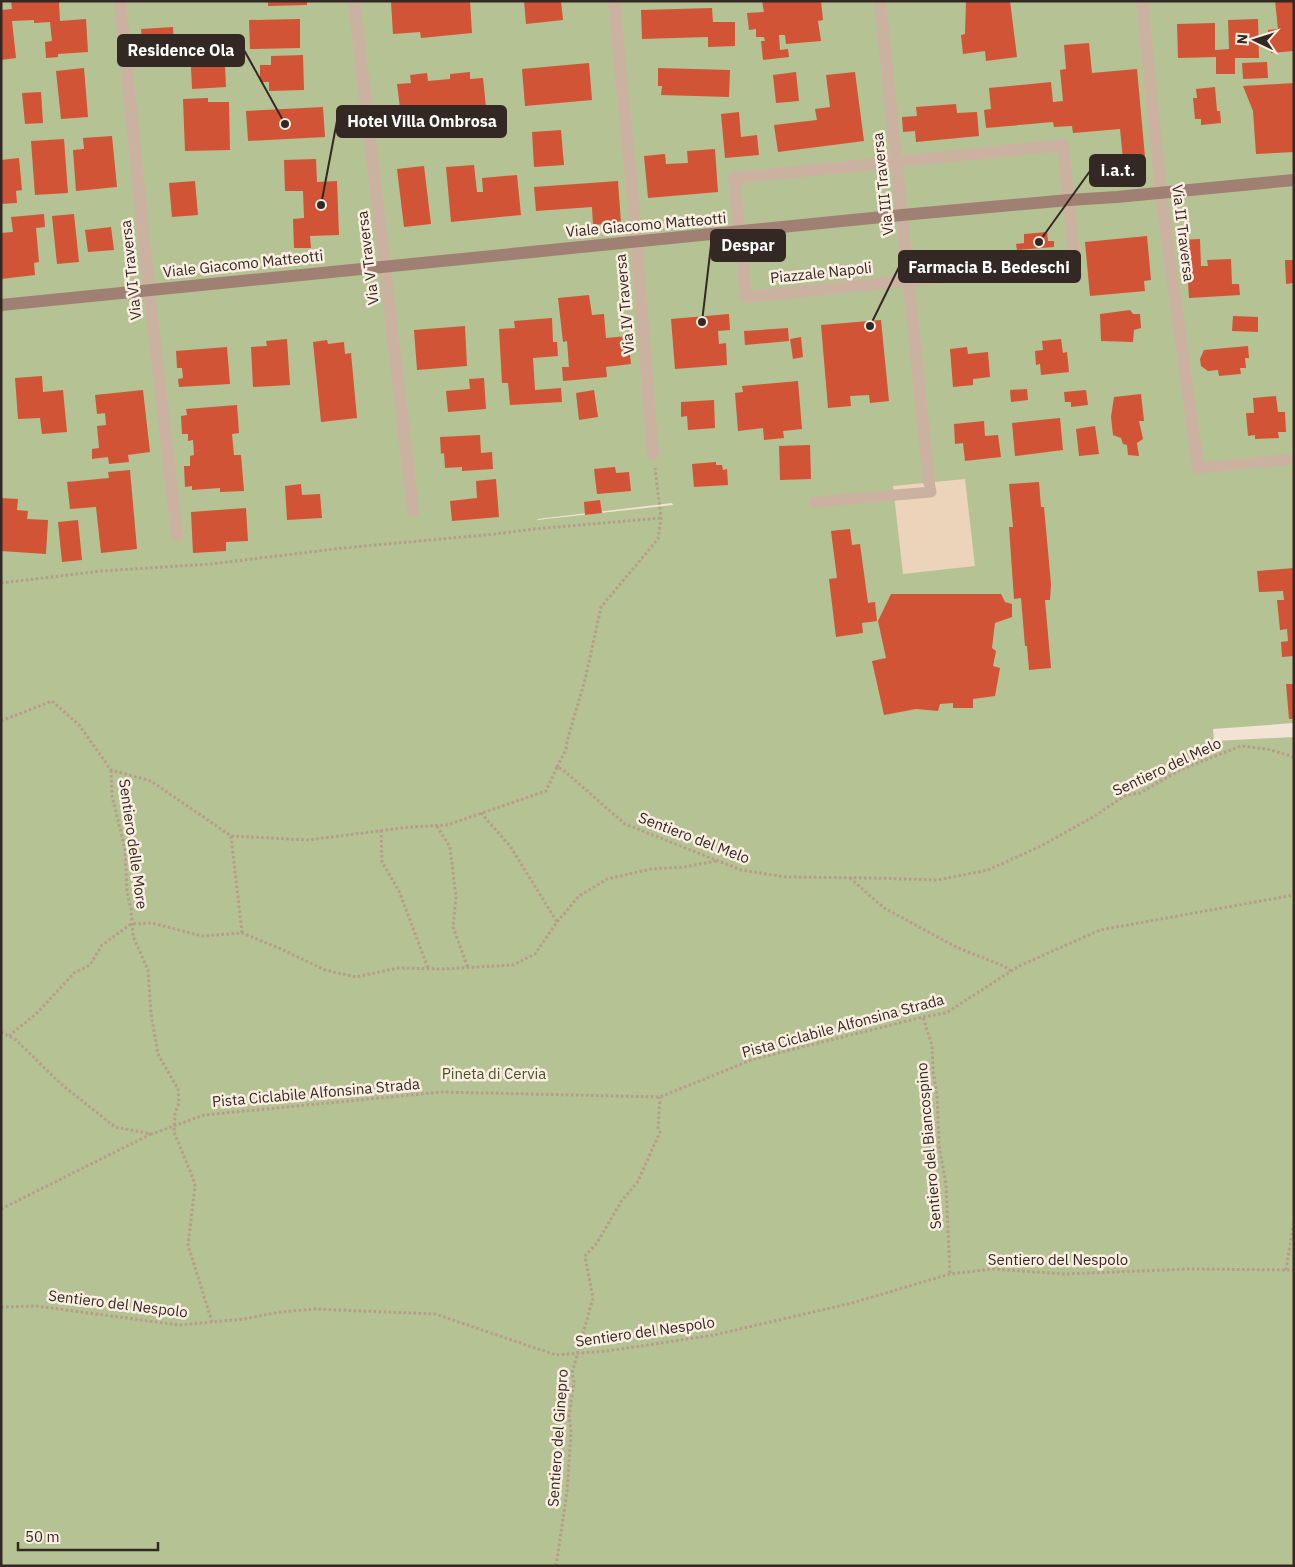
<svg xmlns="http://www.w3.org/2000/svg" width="1295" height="1567" viewBox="0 0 1295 1567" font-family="'IBM Plex Sans',sans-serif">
	<rect width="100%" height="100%" fill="#f3e3d5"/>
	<path fill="#b5c294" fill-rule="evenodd" d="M1,1H1294V723L1213,729L1214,741L1294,737V1566H1ZM672,503L673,505L537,520L538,519Z"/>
	<path fill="#ecd4ba" d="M965,479L975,566L903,574L893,486Z"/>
	<path fill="#d05435" d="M11,1H59L60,21L86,19L88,52L58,54V57L46,58L45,42L52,41L50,22L34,23V20L12,21L16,58L1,60V10L12,9Z
		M268,1H307V5L268,6Z
		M470,1L472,33L421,38L420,32L393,34L391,2Z
		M524,1H561L563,20L526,24Z
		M762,1H779L780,2L821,1L823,20L818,21L821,41L786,44L785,35H779L780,50L788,49L789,57L763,60L761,41H765L764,37H756V29L749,30L747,13L764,12Z
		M966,1H1010L1017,57L986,61L985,51L963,54L961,35L965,34Z
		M1275,1H1294V51L1271,53L1268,30L1278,29Z
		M712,8L713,22H735V46L708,47V37L642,39L641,10Z
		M300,19V48L250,49L249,20Z
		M1258,19L1259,58H1235V74H1216V57L1178,58L1177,24L1215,23V50L1229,49L1228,20Z
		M173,27L175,60L144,63L141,29Z
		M1089,43L1092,73L1137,69L1146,168L1124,170L1120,129L1073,133L1072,126L1054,127L1053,122L986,128L984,110L991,109L989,88L1051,82L1053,102L1063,101L1060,70L1066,69L1064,45Z
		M224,45L226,87L192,89L190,46Z
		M303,55L304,90L269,91V82H260V65H271V56Z
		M1267,62L1268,78L1243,79L1242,63Z
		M589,63L592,100L525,106L522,69Z
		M84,68L88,117L61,119L56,71Z
		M658,68L730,70L729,97L661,95L662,86H658Z
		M470,72V79L483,78L486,107L401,116L397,84L411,83L410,75L427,73L428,81L450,79V74Z
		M796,72L799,101L776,103L773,75Z
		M855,72L864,141L778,152L774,125L817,120L815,109L830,107L826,75Z
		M1294,83V152L1256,154L1253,111L1243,86Z
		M1215,87L1217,111H1220L1221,123L1201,125V119H1195L1193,98H1197L1196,89Z
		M41,92L43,123L25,124L22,93Z
		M208,98V102H229L230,150L185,151L183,99Z
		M956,104L957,113L977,112L979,136L916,142L915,131L903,132L902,117L917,116L916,107Z
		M323,107L325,137L248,141L246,111Z
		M739,112L741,137L757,135L759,155L725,158L721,114Z
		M561,130L564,165L534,167L532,132Z
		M112,136L117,187L76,191L73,150L84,149L83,138Z
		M64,139L68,193L35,195L31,141Z
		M715,149L718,192L648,198L644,156L665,154L666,164L688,163L687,151Z
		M19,158L22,190L16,191L17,203L1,204V160Z
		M316,159L317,182L337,181L339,235L310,236L311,248H294L293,219L304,218L303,191H285L284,160Z
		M474,165L477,192H483L482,178L517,175L521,215L451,222L446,167Z
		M424,166L431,224L404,227L397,169Z
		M195,181L198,215L172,217L169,183Z
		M618,181L621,223L593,225L592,207L536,211L534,187Z
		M44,214L45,227L36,228L39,262L34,263L35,275L1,279V233L13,232L11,217Z
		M74,214L79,262L57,264L52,216Z
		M111,227L114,250L88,252L85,230Z
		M1047,232L1048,241H1054V247L1017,250L1016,244L1024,243V234Z
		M1147,236L1151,280L1144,281L1145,291L1090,296L1085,242Z
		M1200,239L1201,266H1208L1207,260L1231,259L1232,284H1239L1240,295L1189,298L1187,265H1182L1181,240Z
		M1285,260H1294V283L1286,284Z
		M589,295L592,315L604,314L606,338L628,336L631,364L606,367L607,377L563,381L562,367H569L567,341L563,342L558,298Z
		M1130,310L1133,314H1140L1141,328L1134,330L1133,342L1101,341L1100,314Z
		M729,314L730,330L718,331L719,344L726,343L727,365L675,369L671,319Z
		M1233,316L1258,317V332L1232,331Z
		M552,318L553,342H557L558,356L533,358L535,390L561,388L562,402L510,405L508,383H502L499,329L515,328L514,321Z
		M881,320L889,401L870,403L869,395L850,396L851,406L828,408L821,325Z
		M465,326L467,366L417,370L414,330Z
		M788,328L789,341L745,345L744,331Z
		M801,337L803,357L793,359L790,339Z
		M287,339L290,385L253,387L251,347L267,346L266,341Z
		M1061,339L1063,353L1067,352L1069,372L1041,375L1040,364L1036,365L1035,351L1043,350L1042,341Z
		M327,340L328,344L344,342L345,354L351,353L357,418L321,422L313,342Z
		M1248,346L1249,358H1245L1246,368H1240L1241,374L1219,376L1218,370L1208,371L1201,366L1200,359L1204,350Z
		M227,347L230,384L179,387L178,379L183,378L182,368H177L176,351Z
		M967,347L968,354L988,352L990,377L973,379V385L953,387L950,349Z
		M42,376L43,392L63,390L67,432L42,434L40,418L18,419L15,378Z
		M484,378L486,409L448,412L446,391L470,389L469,379Z
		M798,381L802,429L783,431L784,438L764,440L763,428L738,431L735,393L743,392L742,386Z
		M1027,389L1028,400L1011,402L1010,390Z
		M143,390L150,452L128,455L129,462L109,464L108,457L92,459V449L99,448L97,426L106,425L105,413L97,414L95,395Z
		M594,390L598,417L579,420L576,393Z
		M1086,390L1088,405L1071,407V402H1065L1064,392Z
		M1141,394L1144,421H1139L1143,439L1137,443L1139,456L1128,455L1127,445L1123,444L1121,438L1113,435L1111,417L1114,397Z
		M1276,396L1278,412H1285L1286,432H1278L1279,438L1255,439V435L1248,436L1246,413H1254L1253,398Z
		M714,400L715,428L688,430L687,416L681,417V402Z
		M237,405L239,433L232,434L234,455H241L244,491L220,492V488L192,490V486L185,487L184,466H190V456L194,455L193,440L188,441V434H182L181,416L187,415L186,409Z
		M1060,418L1063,450L1015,456L1012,423Z
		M984,421L985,436L998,435L1001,457L965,461L963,443L955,444L954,424Z
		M1095,426L1099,454L1079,456L1076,429Z
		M480,435L481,453L492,452L493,469L462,471V467L445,468L444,453L441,454L440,437Z
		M810,445L811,479L780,480L779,446Z
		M716,462V465H722L723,470L727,469L728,485L694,487L692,464Z
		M615,467L616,473L629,472L631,491L597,494L594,469Z
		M130,470L137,549L101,553L96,507L70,509L67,482L109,478L108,472Z
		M496,479L499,517L452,521L450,501L477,498L476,481Z
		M1039,482L1041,507H1044L1051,584L1050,600H1045L1051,668L1029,670L1027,646H1025L1021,598L1014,599L1009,527H1013L1009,484Z
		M301,484L302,495L320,494L322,518L287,520L285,486Z
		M1,498L18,499L17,510L28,511L27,519L48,520L46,554L1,551Z
		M600,500L602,513L585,515L584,502Z
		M246,508L248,541L226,542V551L193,553L191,512Z
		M78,520L82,560L62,562L58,522Z
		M850,529L852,545L860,544L868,603L875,602L877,621L862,623L863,633L836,637L829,579L837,578L831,531Z
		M1294,568V656L1282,657L1281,642L1288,641L1287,629L1280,630L1277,600H1284L1283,591L1259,592L1257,571Z
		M891,594H1001L1005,602L1012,604V617L995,623L992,648L996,651L993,666L1000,668L995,696L973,699V708H953V703L940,704L938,711L916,709L884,715L872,661L886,658L878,621Z
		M1286,684H1294V719H1289Z"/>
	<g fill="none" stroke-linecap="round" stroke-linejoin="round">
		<path stroke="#b79c8a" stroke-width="3" stroke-dasharray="2.5 2.5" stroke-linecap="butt" d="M1,583L101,571L211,564L343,548L495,534L534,529L661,518
			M1,721L52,701L79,725L111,770L151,781L231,836L308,840L409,827L447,825L546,791L557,767L562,769L625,824L741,870L786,877L872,878L937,880L988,870L1041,846L1093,817L1126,795L1140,793L1180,770L1241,746L1267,749L1294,757
			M557,767L566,750L567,741L585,680L601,607L658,539L661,518L655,468
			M111,770L112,796L125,849L127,892L131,909L133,936L148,970L151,1014L158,1054L178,1089L179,1103L175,1113L174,1132L193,1178L195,1186L188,1245L212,1322
			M481,813L510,846L557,922
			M437,826L450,847L456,897L453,927L468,968
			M381,830L382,862L399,891L428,968
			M231,836L242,933
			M850,878L884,908L958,948L1004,966L1011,971
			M923,1018L932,1045L933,1072L937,1094L939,1146L946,1184L950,1274
			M1,1032L16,1040L61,1084L115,1127L152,1134L204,1115L442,1092L660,1097L754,1059L923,1017L946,1013L1019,966L1100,930L1294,895
			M9,1036L37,1013L74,973L90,965L102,945L131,924L152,923L202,936L242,933L281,949L325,970L356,977L398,968L442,969L513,965L535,954L557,922L579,896L607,879L651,869L684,867L716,861
			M1,1209L151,1134
			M1286,1270L1294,1220
			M1,1307L36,1306L179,1325L244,1319L280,1312L314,1309L435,1314L556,1355L607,1351L714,1335L852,1303L950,1274L993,1269L1065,1274L1191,1269L1294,1270
			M556,1566L567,1492L571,1432L569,1416L574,1382L572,1373L593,1298L585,1256L597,1243L622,1200L637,1183L660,1132L658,1129L660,1097"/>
		<path stroke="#cbb2a0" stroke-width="11" d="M1198,468L1294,459
			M815,502L931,492L929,482"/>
		<path stroke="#cbb2a0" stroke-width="12" d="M120,1L149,290L177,535
			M354,1L413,511
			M614,1L635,222L653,454
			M880,1L929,482
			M1142,1L1161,193L1198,468
			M1063,145L1075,264L746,297L734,178Z"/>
		<path stroke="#9f8072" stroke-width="12" d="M1,305L902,215L1069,200L1117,197L1294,180"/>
	</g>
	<g text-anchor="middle" stroke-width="5" stroke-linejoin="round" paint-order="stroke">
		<g font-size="15" fill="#342824" stroke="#faeee1">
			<text transform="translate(883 184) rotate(-96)" y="5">Via III Traversa</text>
			<text transform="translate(646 225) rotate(-5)" y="5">Viale Giacomo Matteotti</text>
			<text transform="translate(1183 233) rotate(83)" y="5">Via II Traversa</text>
			<text transform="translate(368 258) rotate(-97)" y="5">Via V Traversa</text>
			<text transform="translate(243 264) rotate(-6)" y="5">Viale Giacomo Matteotti</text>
			<text transform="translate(131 270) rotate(-96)" y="5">Via VI Traversa</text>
			<text transform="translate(821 273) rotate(-6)" y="5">Piazzale Napoli</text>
			<text transform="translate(625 304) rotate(-95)" y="5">Via IV Traversa</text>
			<text transform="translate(1167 767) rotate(-25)" y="5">Sentiero del Melo</text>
			<text transform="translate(694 838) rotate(21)" y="5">Sentiero del Melo</text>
			<text transform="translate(133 844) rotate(82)" y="5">Sentiero delle More</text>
			<text transform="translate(843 1026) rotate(-15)" y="5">Pista Ciclabile Alfonsina Strada</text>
			<text transform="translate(316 1093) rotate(-5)" y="5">Pista Ciclabile Alfonsina Strada</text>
			<text transform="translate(929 1146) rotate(-95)" y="5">Sentiero del Biancospino</text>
			<text x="1058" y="1265">Sentiero del Nespolo</text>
			<text transform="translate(118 1304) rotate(7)" y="5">Sentiero del Nespolo</text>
			<text transform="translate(645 1332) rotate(-8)" y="5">Sentiero del Nespolo</text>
			<text transform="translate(558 1438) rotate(-86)" y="5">Sentiero del Ginepro</text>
		</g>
		<g font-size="15" fill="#455426" stroke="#faeee1">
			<text x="494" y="1079">Pineta di Cervia</text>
		</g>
	</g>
	<path fill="none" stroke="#342824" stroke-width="2" d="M285 124L244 50M321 205L337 121M1039 242L1090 171M702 322L711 245M870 326L899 267"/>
	<g fill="#342824" stroke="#faeee1" stroke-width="2">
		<circle cx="285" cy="124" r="5"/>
		<circle cx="321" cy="205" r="5"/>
		<circle cx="1039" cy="242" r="5"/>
		<circle cx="702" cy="322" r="5"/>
		<circle cx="870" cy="326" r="5"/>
	</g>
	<g fill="#342824" stroke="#342824" stroke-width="2">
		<rect x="118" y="35" width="126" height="31" rx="5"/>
		<rect x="337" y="106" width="169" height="31" rx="5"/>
		<rect x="1090" y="155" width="55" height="31" rx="5"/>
		<rect x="711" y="230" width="74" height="31" rx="5"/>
		<rect x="899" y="251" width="181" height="31" rx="5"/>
	</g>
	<g font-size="16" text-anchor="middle" font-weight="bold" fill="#fff">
		<text x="181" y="56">Residence Ola</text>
		<text x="422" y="127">Hotel Villa Ombrosa</text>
		<text x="1118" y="176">i.a.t.</text>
		<text x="748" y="251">Despar</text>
		<text x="989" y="273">Farmacia B. Bedeschi</text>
	</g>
	<rect width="1295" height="1567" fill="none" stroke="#342824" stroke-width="5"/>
	<g transform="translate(1255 40) rotate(274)" stroke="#faeee1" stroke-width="4" paint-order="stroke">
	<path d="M0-4L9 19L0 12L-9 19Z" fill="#342824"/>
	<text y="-8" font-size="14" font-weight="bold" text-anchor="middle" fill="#342824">N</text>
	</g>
	<path d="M18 1542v8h140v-8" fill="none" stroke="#342824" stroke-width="2.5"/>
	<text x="25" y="1542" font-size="15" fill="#342824" stroke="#faeee1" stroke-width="4" paint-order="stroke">50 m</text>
</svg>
